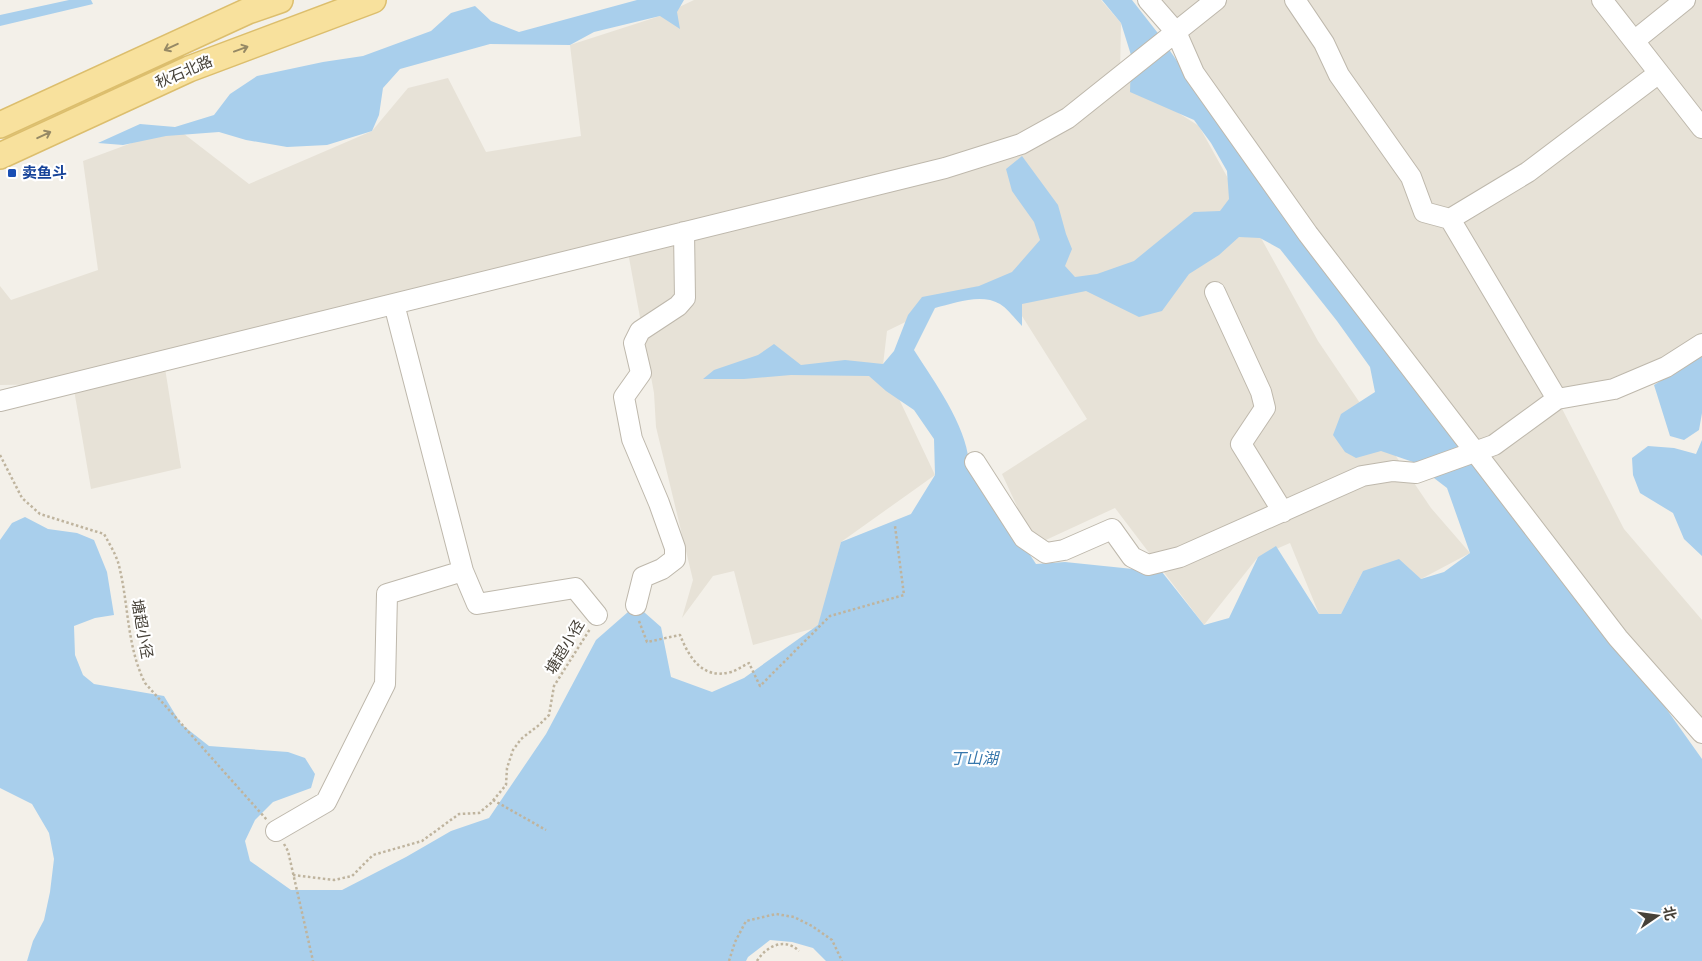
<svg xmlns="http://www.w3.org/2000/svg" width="1702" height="961" viewBox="0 0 1702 961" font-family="Helvetica,'Noto Sans SC',sans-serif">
	<rect width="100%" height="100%" fill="#f3f0e9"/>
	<path fill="#e7e2d7" d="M694,0H1101L1121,23L1120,76L1199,126L1318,341L1431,508L1470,553L1421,579L1363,571L1341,614H1319L1290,543L1258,557L1204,625L1115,508L1035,545L1002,474L1087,419L1022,316L979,286L887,331L883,365L935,475L841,542L819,627L753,645L734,571L713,576L682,618L693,580L656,427L654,393L627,247L164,362L181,468L91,489L73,384L0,385V286L11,300L98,270L83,161L175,127L249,184L372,131L408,88L448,78L486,152L581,136L570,45L660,16Z
		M1142,0H1702V343L1557,399L1624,529L1702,620V738Z"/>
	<path fill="#a9cfec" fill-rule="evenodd" d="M69,0H91L93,4L0,26V15Z
		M637,0H684L677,12L680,29L660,16L594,32L570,45L490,44L400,69L383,88L379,115L372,131L327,145L287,147L246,140L219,132L166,136L123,145L98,143L140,124L175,127L214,115L230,94L257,76L323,62L363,56L431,31L451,13L475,6L491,21L519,32Z
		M1102,0H1132L1157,32L1206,103L1626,652L1702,759V961H826L813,948L792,942L770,940L748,957L746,961H27L33,941L44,920L50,892L54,859L49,833L32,804L0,788V540L12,523L25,517L48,529L77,533L94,540L107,572L114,615L95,618L74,626L75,655L83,675L94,684L164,696L181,724L209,746L288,752L305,758L315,774L311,788L273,802L255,820L245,841L250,861L291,890H342L406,857L451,831L489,818L546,734L596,640L636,605L661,627L671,677L712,692L744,678L818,625L841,542L911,514L935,475L934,439L914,410L886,391L869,376L791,375L744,379H703L714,370L758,355L774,344L801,365L845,360L883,364L894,351L908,315L922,297L979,286L1012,272L1040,240L1034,222L1012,191L1006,169L1022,156L1058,205L1066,234L1072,249L1065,266L1075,277L1097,274L1134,261L1194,212L1220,211L1229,199L1227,171L1211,143L1194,120L1130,92L1131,55L1121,23ZM1239,237L1260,238L1280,249L1337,321L1370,367L1375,392L1341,414L1333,435L1345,452L1356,458L1381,451L1413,462L1447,488L1470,553L1444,572L1421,579L1399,559L1363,571L1341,614H1319L1276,546L1258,557L1229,618L1204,625L1162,572L1065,562L1036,564L969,462C965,423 935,383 914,350L935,308C955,303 981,293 1000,304C1008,309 1015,319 1022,326V304L1086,291L1139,317L1162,311L1189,274L1219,255Z
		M1702,355V413L1699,430L1684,440L1670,436L1654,385Z
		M1702,440V556L1684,539L1673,513L1640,493L1633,475L1632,458L1648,446L1674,448L1696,454Z"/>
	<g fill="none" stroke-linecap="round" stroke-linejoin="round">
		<g stroke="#beb8ac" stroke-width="22">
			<path id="minor" d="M1148,0L1176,32L1194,73L1308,234L1618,638L1702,733
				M1295,0L1324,43L1339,75L1411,177L1424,212L1450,219L1557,399
				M1602,0L1702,128
				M1634,41L1685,0
				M1450,219L1528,172L1659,73
				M1215,292L1261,392L1265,408L1241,444L1283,512
				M0,401L945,168L1021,144L1068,118L1216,0
				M975,462L1024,538L1046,553L1064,550L1112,529L1132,557L1148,565L1180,557L1362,476L1393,471L1416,473L1494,445L1557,399L1614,389L1666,367L1702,344
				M463,571L477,604L575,588L597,615
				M636,605L643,577L662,569L675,559V548L659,503L632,439L624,397L641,373L634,343L640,331L678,306L685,298L684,232
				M276,831L326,802L385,684L387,594L463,571L394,304"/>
		</g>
		<g stroke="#dcbe6d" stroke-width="28">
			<path id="major" d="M0,125L248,11L280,0
				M0,156L189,69L373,0"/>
		</g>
		<path stroke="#bfb49e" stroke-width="2.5" stroke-dasharray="2.5 2.5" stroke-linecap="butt" d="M0,455L22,498L40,514L104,534C109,543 115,553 118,562C129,602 126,645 145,683L267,820
			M639,621L647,642L680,635C689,657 702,680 731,672C737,670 743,666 749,663L760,686L830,616L904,595L895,526
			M493,800L546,830
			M284,844L288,851L313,961
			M293,875L334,880L352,876L373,855L422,841L459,814L479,813L491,803L506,785L507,768L513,750L521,739L539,725L549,715L554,686L590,629
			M729,961L735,942L746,921L776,914L794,917L812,926L832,940L842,961
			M757,961C766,946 785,937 799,951"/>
		<use href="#minor" stroke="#fff" stroke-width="20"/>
		<use href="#major" stroke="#f8e19d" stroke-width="25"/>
	</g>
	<defs><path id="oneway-shaft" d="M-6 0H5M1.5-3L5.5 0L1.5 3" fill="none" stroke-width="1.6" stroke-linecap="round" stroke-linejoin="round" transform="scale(1.25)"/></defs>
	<g stroke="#968965">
		<use href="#oneway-shaft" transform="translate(171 47) rotate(155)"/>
		<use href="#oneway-shaft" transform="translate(241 49) rotate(-20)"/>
		<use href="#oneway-shaft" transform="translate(44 135) rotate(-25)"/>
	</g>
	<rect fill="#1a4fb4" stroke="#fff" stroke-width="2" x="7" y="168" width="10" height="10" rx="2.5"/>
	<g text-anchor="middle" stroke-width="4.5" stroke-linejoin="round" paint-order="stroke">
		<g font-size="15" fill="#464138" stroke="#fff">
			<text transform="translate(184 72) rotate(-23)" y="5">秋石北路</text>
			<text transform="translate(142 629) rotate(80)" y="5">塘超小径</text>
			<text transform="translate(565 647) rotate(-59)" y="5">塘超小径</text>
		</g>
		<g font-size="15" font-weight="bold" fill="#164399" stroke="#fff" text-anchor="start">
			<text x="22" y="178">卖鱼斗</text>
		</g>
		<g font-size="16" font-style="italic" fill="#3777ac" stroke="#fff">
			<text x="974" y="764">丁山湖</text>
		</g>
	</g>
	<g transform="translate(1657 916) rotate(77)" stroke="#ffffff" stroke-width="4" paint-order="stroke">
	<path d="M0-4L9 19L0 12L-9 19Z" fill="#464138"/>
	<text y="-8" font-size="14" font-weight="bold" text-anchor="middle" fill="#464138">北</text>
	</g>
</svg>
